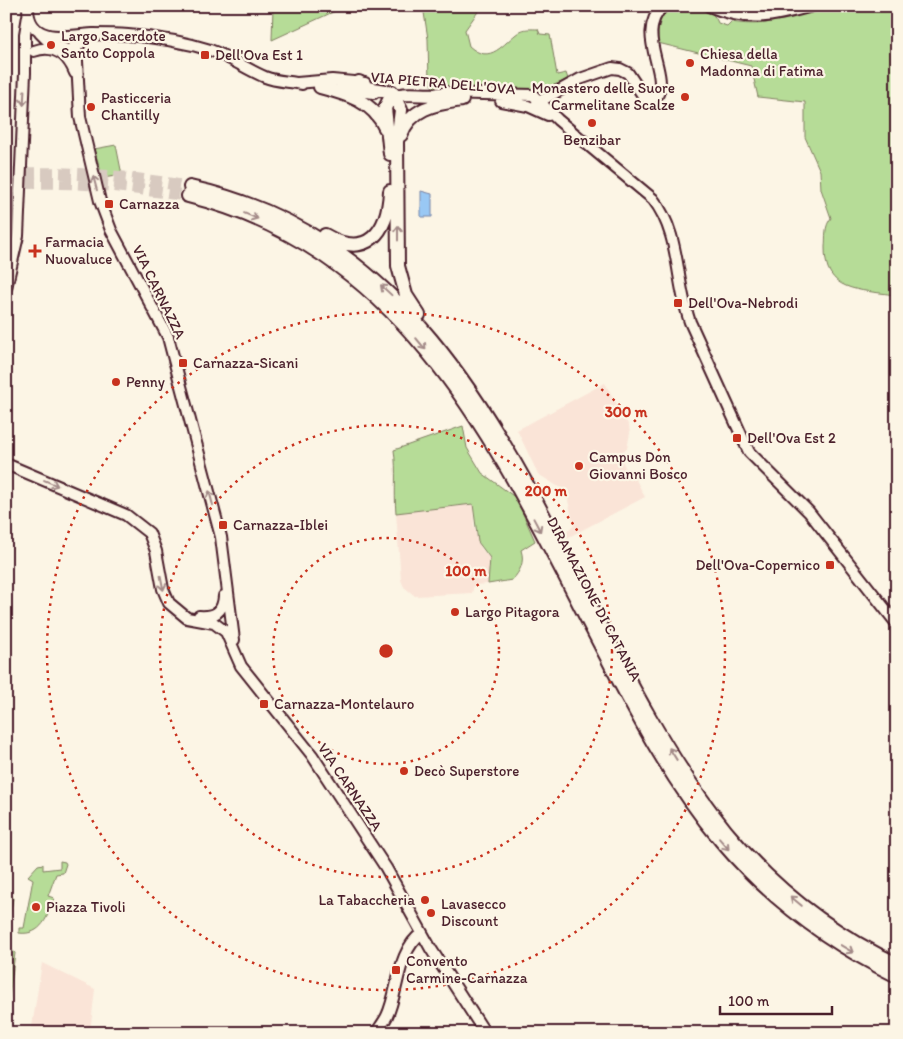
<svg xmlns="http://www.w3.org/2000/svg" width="903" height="1039" viewBox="0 0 903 1039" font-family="Itim,sans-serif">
	<rect width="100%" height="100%" fill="#fcf5e5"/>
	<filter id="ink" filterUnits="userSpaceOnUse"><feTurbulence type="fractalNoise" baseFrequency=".02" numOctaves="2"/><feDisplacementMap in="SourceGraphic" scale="10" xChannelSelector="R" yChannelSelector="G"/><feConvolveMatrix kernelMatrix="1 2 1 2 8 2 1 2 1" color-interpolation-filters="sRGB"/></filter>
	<g filter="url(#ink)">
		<path fill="#fae4d7" d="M605,383L629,426L630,433L627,449L621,452L620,457L630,477L634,476L645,497L565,539L562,534L574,526L567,496L562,489L538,474L517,430Z
			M473,504L474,526L481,548L490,558L488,584L474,585L472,593L415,596L404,587L401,580L396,513Z
			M42,963L95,989L90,1033H31Z"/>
		<path fill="#b6dc97" stroke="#807e61" d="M273,6H346L272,40Z
			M423,6H482L465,30L469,46C491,66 503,43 519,32C524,28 532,29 538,29L540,34L550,35L557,75L566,73L568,79C528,100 479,91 436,90L429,82L428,39Z
			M676,6C692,6 712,6 718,23L727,26L731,22C773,29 792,14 830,7C851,3 876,6 897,6V277L894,295C859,289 824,293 825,247C826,236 824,227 831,218L821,189L820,171L805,137V102L758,97L751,66L658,43C658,26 659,13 676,6Z
			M116,145L122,175L103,178L94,149Z
			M463,426L467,448L482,473L516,498L535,541L521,550C525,562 520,572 512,580L488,584L490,558L478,542L473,504L396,513C394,491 397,471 394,450Z
			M60,861L65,862L66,864L63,873L56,874L48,896L54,898C48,916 42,936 19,933V928H24L33,879L28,876L38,865L43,864V870L60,868Z
			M6,889L13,898L7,936H6Z
			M11,949L15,953L9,998H6L12,957L8,952Z"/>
		<path fill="#99c8f4" stroke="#7984a4" d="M421,191L432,194V217H421Z"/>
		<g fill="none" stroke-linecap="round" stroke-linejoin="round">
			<path stroke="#d8cac0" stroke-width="12" stroke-dasharray="12 6" stroke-linecap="butt" d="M6,174C68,171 129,176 190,187
				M6,184C68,180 128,186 188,196"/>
			<g stroke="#4a1f2b" stroke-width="14">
				<path id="secondary" d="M28,6C27,45 68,36 93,34C105,34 116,34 128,35C154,37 185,42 210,50C230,57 246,69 265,77C277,82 290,81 302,84
					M709,6C748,23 773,17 812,6
					M40,33L49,42L69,51L80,44
					M68,37L76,43L80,117L100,201L111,230L168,337L173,356L221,537L234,640
					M34,51C54,44 68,55 75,73
					M297,83L332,80L365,83
					M339,89L374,93
					M439,93L533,95L558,120L653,199C681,235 675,281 690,322L749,452L809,512L897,624
					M501,101L528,106L548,115
					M537,103L580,79L612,68L620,69L628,73L644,97L651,99L657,96C670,72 634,34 663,6
					M6,288L18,236L25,73V34L28,16
					M6,464L126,515L149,533L156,551L163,589L169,603L187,618L214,623L226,632L241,666L312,755L386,868L431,949L485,1033
					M199,616C214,617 223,613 224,596
					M376,1033C380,1027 384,1022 387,1016C399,990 397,951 422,933"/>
			</g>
			<g stroke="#4a1f2b" stroke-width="16">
				<path id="highway" d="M359,82L367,88L392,92L401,110L397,142L398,266L406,295L419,315
					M320,87C347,94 373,101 385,128
					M401,135C411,107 436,104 462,100
					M390,154L385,108L389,100C405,88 427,99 446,93
					M190,187C502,255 552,616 726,831C773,888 831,933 897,964
					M188,196C419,253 505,464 606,656C639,720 674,785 721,841C770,899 829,943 897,976
					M325,235C367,260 388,232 390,191"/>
			</g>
			<use href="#secondary" stroke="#fcf5e5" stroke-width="10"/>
			<use href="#highway" stroke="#fcf5e5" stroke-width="12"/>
		</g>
		<defs><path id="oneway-shaft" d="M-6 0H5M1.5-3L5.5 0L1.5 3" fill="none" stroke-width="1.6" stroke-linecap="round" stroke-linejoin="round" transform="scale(1.25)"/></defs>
		<g stroke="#a38a88">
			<use href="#oneway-shaft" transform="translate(24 98) rotate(93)"/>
			<use href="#oneway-shaft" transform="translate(95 183) rotate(-105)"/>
			<use href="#oneway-shaft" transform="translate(251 216) rotate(22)"/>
			<use href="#oneway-shaft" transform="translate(398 233) rotate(-90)"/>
			<use href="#oneway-shaft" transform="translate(386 290) rotate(-137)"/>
			<use href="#oneway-shaft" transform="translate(421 344) rotate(50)"/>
			<use href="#oneway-shaft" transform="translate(51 483) rotate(23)"/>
			<use href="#oneway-shaft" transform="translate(211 498) rotate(-105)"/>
			<use href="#oneway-shaft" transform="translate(537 525) rotate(62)"/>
			<use href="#oneway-shaft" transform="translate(162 583) rotate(79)"/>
			<use href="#oneway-shaft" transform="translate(673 754) rotate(-122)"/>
			<use href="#oneway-shaft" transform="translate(724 844) rotate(49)"/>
			<use href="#oneway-shaft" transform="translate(796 901) rotate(-140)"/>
			<use href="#oneway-shaft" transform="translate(847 949) rotate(31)"/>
		</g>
	</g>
	<g fill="none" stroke="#c8321e" stroke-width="2.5" stroke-dasharray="2.5 5">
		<circle cx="386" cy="651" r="113"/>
		<circle cx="386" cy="651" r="226"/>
		<circle cx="386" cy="651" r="339"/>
	</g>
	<g fill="#c8321e" stroke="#fcf5e5" stroke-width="2">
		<circle cx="51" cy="45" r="5"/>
		<rect x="200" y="50" width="10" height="10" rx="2.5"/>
		<circle cx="690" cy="63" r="5"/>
		<circle cx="685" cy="97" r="5"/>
		<circle cx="91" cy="107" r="5"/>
		<circle cx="592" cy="123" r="5"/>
		<rect x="104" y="199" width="10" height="10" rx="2.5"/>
		<path d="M32.5 243.5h5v5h5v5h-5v5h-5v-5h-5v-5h5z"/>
		<rect x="673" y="298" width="10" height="10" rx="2.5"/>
		<rect x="178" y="358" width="10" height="10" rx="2.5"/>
		<circle cx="116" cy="382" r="5"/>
		<rect x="732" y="433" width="10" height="10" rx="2.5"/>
		<circle cx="579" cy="466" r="5"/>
		<rect x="218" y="520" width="10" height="10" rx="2.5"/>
		<rect x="825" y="560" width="10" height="10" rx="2.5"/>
		<circle cx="455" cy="612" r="5"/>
		<rect x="259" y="699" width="10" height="10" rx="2.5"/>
		<circle cx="404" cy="771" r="5"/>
		<circle cx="425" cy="900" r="5"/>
		<circle cx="36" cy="907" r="5"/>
		<circle cx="431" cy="913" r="5"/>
		<rect x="391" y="965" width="10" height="10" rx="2.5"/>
	</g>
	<g text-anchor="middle" stroke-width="4.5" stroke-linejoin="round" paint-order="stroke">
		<g font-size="15" fill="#4a1f2b" stroke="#fcf5e5" text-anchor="start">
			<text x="61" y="41">Largo Sacerdote<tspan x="61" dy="17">Santo Coppola</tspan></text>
			<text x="700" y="59">Chiesa della<tspan x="700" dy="17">Madonna di Fatima</tspan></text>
			<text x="215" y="60">Dell'Ova Est 1</text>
			<text x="675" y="93" text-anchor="end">Monastero delle Suore<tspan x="675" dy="17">Carmelitane Scalze</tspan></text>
			<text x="101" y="103">Pasticceria<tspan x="101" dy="17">Chantilly</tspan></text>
			<text x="592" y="145" text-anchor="middle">Benzibar</text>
			<text x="119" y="209">Carnazza</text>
			<text x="45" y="247">Farmacia<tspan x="45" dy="17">Nuovaluce</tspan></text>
			<text x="688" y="308">Dell'Ova-Nebrodi</text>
			<text x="193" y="368">Carnazza-Sicani</text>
			<text x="126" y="387">Penny</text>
			<text x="747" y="443">Dell'Ova Est 2</text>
			<text x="589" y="462">Campus Don<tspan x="589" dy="17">Giovanni Bosco</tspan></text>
			<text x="233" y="530">Carnazza-Iblei</text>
			<text x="820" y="570" text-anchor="end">Dell'Ova-Copernico</text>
			<text x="465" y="617">Largo Pitagora</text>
			<text x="274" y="709">Carnazza-Montelauro</text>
			<text x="414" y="776">Decò Superstore</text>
			<text x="415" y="905" text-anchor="end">La Tabaccheria</text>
			<text x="441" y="909">Lavasecco<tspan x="441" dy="17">Discount</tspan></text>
			<text x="46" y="912">Piazza Tivoli</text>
			<text x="406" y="966">Convento<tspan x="406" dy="17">Carmine-Carnazza</tspan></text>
		</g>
		<g font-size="15" fill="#4a1f2b" stroke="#fcf5e5">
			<text transform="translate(443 83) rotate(5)" y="5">VIA PIETRA DELL'OVA</text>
			<text transform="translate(159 292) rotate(64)" y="5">VIA CARNAZZA</text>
			<text transform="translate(594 599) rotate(62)" y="5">DIRAMAZIONE DI CATANIA</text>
			<text transform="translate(350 787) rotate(56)" y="5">VIA CARNAZZA</text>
		</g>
	</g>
	<circle cx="386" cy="651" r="8" fill="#c8321e" stroke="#fcf5e5" stroke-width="2.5"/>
	<g font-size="15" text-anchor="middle" font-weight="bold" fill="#c8321e" stroke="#fcf5e5" stroke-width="4.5" stroke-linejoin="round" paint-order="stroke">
		<text x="626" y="417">300 m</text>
		<text x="546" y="496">200 m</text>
		<text x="466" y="576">100 m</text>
	</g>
	<rect width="903" height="1039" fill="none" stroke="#fcf5e5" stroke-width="25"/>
	<rect x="12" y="12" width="878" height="1014" fill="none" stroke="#4a1f2b" stroke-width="2" filter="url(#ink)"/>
	<path d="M720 1006v8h112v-8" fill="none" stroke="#4a1f2b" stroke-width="2.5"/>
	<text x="728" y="1006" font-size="15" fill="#4a1f2b" stroke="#fcf5e5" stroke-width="4" paint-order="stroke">100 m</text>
</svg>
